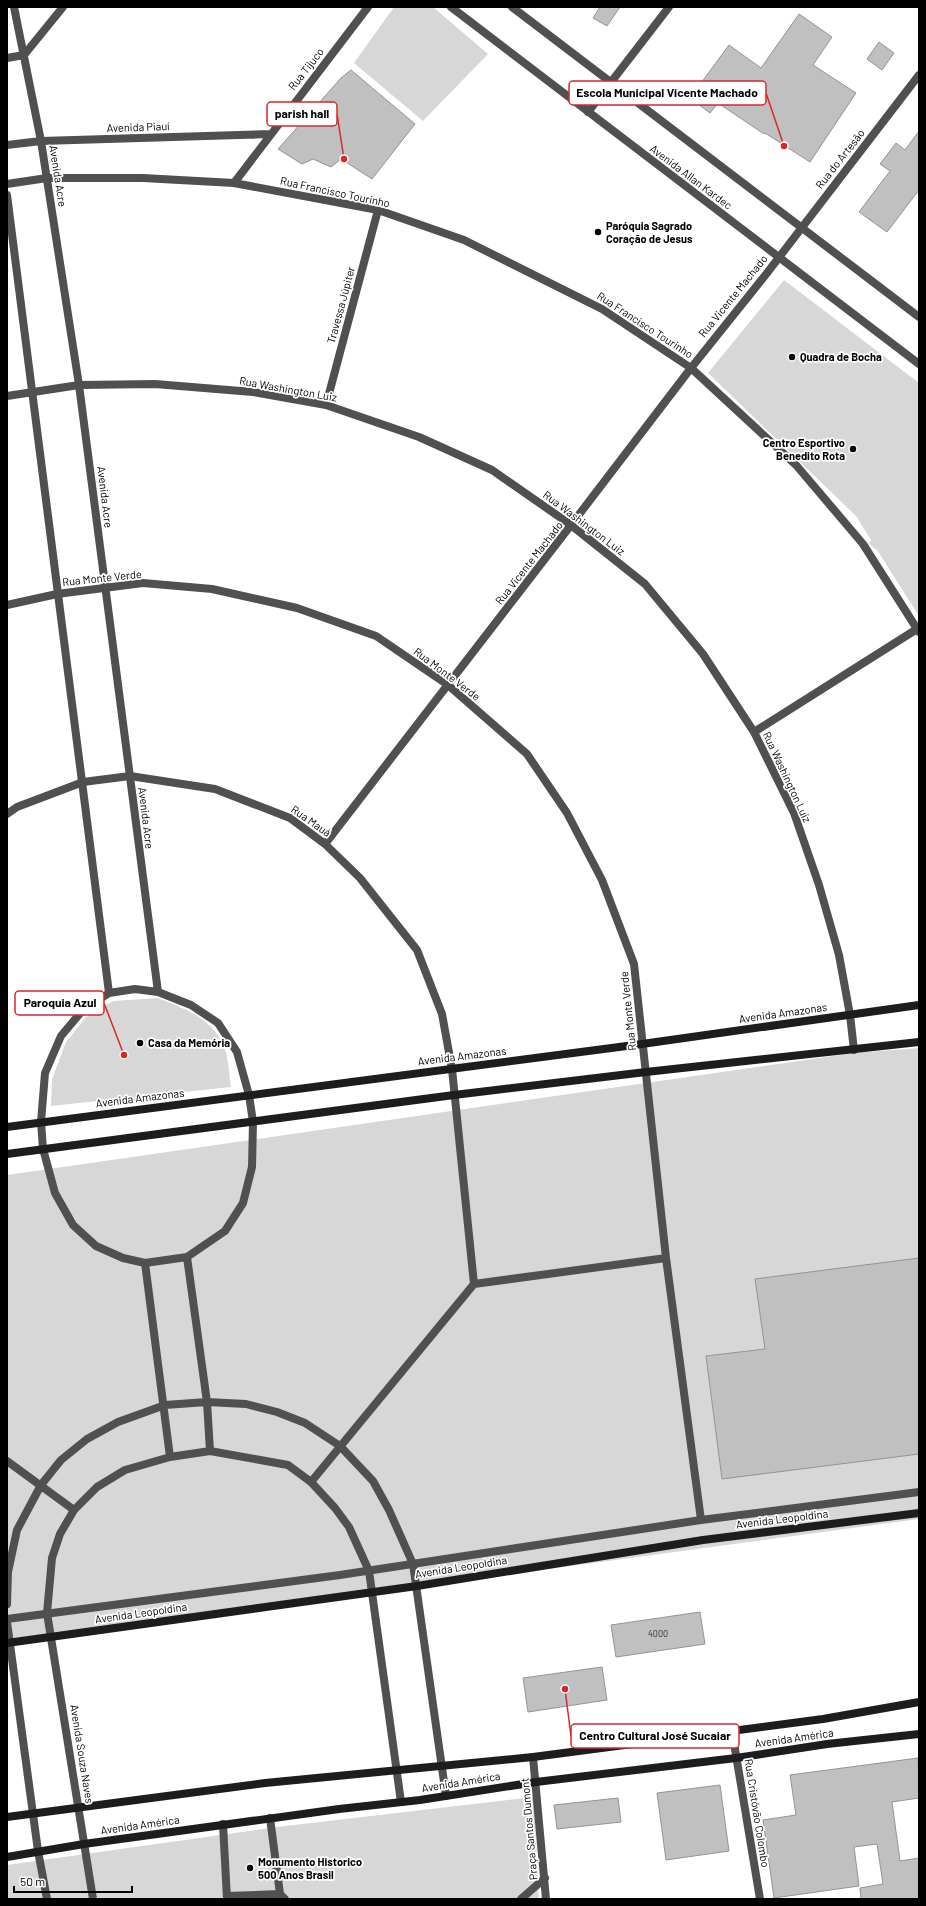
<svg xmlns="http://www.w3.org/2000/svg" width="926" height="1906" viewBox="0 0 926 1906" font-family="Barlow,sans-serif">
	<rect width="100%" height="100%" fill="#fff"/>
	<path fill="#d7d7d7" d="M394,7H433L488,54L423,121L354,63Z
		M784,280L919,383V616L877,550L869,544L871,540L856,516L708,373Z
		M158,998C187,1010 216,1019 226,1053C229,1064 229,1076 231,1087L51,1106L52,1079L66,1042L86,1017L113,1001Z
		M919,1048V1519L7,1642V1175L854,1053Z
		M534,1797L539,1899H7V1865L277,1827Z"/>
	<path fill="#c0c0c0" stroke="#949494" d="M600,7H620L607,26L593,18Z
		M799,14L832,37L813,65L856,93L810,162L765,133L764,134L718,103L710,113L690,98L729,45L761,68Z
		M879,42L894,53L882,70L867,59Z
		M351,70L415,124L372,179L341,159L331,167L313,159L302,164L278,149L341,78Z
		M919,131V190L887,232L859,212L890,171L880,164L896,143L905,150Z
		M919,1258V1454L722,1479L706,1356L765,1349L755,1279Z
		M700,1612L705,1644L616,1657L611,1625Z
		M602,1667L607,1700L528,1712L523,1678Z
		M918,1758L919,1798L892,1802L900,1861L919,1858V1899H861L860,1888L883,1884L877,1844L854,1847L859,1886L774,1898L763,1820L796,1815L790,1775Z
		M720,1785L729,1851L666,1860L657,1793Z
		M618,1798L621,1822L557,1829L554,1805Z"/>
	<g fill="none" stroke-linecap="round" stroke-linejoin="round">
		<path stroke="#505050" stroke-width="8" d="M270,1818L280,1894L285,1899
			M223,1824L227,1899
			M227,1896L280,1894
			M521,1899L545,1878"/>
		<path stroke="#505050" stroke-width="8" d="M7,58L24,55L63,7
			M588,112L669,7
			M7,145L41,141L270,134
			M234,183L368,7
			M7,184L47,178H143L234,183L378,210L464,240L602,309L691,368L796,465L863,544L919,632
			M7,396L79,385L155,384L253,392L326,405L419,437L492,470L571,525L645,584L703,654L754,732L794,813L819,885L839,955L850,1015L854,1050
			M326,405L378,210
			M7,605L57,594L143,583L212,589L297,608L376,636L448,685L527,754L567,813L602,880L634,964L666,1258L701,1520
			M754,732L917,629
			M7,814L17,807L83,782L130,776L215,789L290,818L325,844L360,878L417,950L442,1014L452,1069L474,1284L666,1258
			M325,844L571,525L691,368L767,273L919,75
			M7,1461L74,1510
			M311,1482L474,1284
			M7,1619L340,1575L701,1520L919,1492
			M732,1731L760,1899"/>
		<path stroke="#505050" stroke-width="8" d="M14,7L41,141L79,385L158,992
			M451,7L919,364
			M512,7L919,317
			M7,195L109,993
			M135,989L158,992L191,1005L218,1023L237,1052L249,1095L253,1122L252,1167L243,1203L225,1231L187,1257L145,1263L123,1258L96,1246L73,1225L55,1193L43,1149L41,1122L45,1073L61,1036L82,1011L109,993Z
			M187,1257L207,1402L210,1451
			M145,1263L170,1457
			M7,1604L8,1572L17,1530L41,1485L61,1460L87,1439L118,1422L165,1405L207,1402L246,1404L277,1412L305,1423L340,1446L373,1481L389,1510L413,1564L446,1796
			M7,1622L38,1851L47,1899
			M533,1757L546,1899
			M93,1899L47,1613L52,1558L60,1534L74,1510L97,1487L125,1470L170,1457L210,1451L288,1465L311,1482L335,1508L349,1527L369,1571L401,1802"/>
		<path stroke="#1d1d1d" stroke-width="8" d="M7,1127L642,1044L919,1005
			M7,1154L454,1095L646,1072L919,1042
			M7,1643L417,1586L703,1540L919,1513
			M7,1817L265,1783L533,1757L823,1719L919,1702
			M7,1857L84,1844L339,1809L420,1800L536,1782L736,1758L827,1744L919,1734"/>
	</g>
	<g fill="#000" stroke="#fff" stroke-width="1.5">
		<circle cx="598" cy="232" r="4"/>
		<circle cx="792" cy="357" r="4"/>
		<circle cx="853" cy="449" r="4"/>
		<circle cx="140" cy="1043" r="4"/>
		<circle cx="250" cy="1868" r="4"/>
	</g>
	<g text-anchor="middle" stroke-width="3.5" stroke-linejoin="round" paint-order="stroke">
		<g font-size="9" fill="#303030">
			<text x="658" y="1637">4000</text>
		</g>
		<g font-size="11" fill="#000" stroke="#fff">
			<text transform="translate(306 69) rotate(-52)" y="4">Rua Tijuco</text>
			<text transform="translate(138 127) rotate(-2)" y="4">Avenida Piauí</text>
			<text transform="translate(840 159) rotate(-52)" y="4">Rua do Artesão</text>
			<text transform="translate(58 176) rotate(81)" y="4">Avenida Acre</text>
			<text transform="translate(691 177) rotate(37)" y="4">Avenida Allan Kardec</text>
			<text transform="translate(335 192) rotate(12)" y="4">Rua Francisco Tourinho</text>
			<text transform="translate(733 296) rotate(-51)" y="4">Rua Vicente Machado</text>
			<text transform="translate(341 305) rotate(-75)" y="4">Travessa Júpiter</text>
			<text transform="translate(645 325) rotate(33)" y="4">Rua Francisco Tourinho</text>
			<text transform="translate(288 389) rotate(10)" y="4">Rua Washington Luiz</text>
			<text transform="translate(105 497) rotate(83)" y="4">Avenida Acre</text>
			<text transform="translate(584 523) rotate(37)" y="4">Rua Washington Luiz</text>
			<text transform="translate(529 563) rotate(-52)" y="4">Rua Vicente Machado</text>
			<text transform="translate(102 578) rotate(-6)" y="4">Rua Monte Verde</text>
			<text transform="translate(447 674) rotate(37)" y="4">Rua Monte Verde</text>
			<text transform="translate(787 777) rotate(65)" y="4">Rua Washington Luiz</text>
			<text transform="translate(146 818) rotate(83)" y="4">Avenida Acre</text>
			<text transform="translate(311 821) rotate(35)" y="4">Rua Mauá</text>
			<text transform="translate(628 1011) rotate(-96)" y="4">Rua Monte Verde</text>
			<text transform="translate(783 1013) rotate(-8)" y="4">Avenida Amazonas</text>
			<text transform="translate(462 1056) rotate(-7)" y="4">Avenida Amazonas</text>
			<text transform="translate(140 1098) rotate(-7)" y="4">Avenida Amazonas</text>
			<text transform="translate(782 1519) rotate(-7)" y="4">Avenida Leopoldina</text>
			<text transform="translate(461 1567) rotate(-9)" y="4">Avenida Leopoldina</text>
			<text transform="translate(141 1613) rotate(-8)" y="4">Avenida Leopoldina</text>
			<text transform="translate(794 1738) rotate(-8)" y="4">Avenida América</text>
			<text transform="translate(82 1754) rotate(81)" y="4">Avenida Souza Naves</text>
			<text transform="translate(461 1782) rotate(-9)" y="4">Avenida América</text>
			<text transform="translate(757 1813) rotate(81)" y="4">Rua Cristóvão Colombo</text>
			<text transform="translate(140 1825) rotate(-8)" y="4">Avenida América</text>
			<text transform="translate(529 1829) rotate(-95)" y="4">Praça Santos Dumont</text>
		</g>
		<g font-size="11" font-weight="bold" fill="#000" stroke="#fff" text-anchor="start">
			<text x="606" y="230">Paróquia Sagrado<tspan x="606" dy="13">Coração de Jesus</tspan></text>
			<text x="800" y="361">Quadra de Bocha</text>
			<text x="845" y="447" text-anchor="end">Centro Esportivo<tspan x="845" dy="13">Benedito Rota</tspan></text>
			<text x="148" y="1047">Casa da Memória</text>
			<text x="258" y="1866">Monumento Historico<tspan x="258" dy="13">500 Anos Brasil</tspan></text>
		</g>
	</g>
	<path fill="none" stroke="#d62828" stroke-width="1.5" d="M784 146L766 93M344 159L337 114M124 1055L104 1003M565 1689L571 1736"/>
	<g fill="#d62828" stroke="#fff" stroke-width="1.5">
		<circle cx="784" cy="146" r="4"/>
		<circle cx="344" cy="159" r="4"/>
		<circle cx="124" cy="1055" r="4"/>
		<circle cx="565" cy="1689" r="4"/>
	</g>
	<g fill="#fff" stroke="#d62828" stroke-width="1.5">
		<rect x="569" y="81" width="197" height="24" rx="4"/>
		<rect x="267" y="102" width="70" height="24" rx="4"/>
		<rect x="15" y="991" width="89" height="24" rx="4"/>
		<rect x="571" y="1724" width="168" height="24" rx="4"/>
	</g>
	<g font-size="12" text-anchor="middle" font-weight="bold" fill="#000">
		<text x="667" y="97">Escola Municipal Vicente Machado</text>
		<text x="302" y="118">parish hall</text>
		<text x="60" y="1007">Paroquia Azul</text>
		<text x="655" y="1740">Centro Cultural José Sucaiar</text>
	</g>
	<rect width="926" height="1906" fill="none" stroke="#000000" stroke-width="16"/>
	<path d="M14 1886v6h118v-6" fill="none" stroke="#000000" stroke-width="2"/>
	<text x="20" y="1886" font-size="12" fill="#000000" stroke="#ffffff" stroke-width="3" paint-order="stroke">50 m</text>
</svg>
